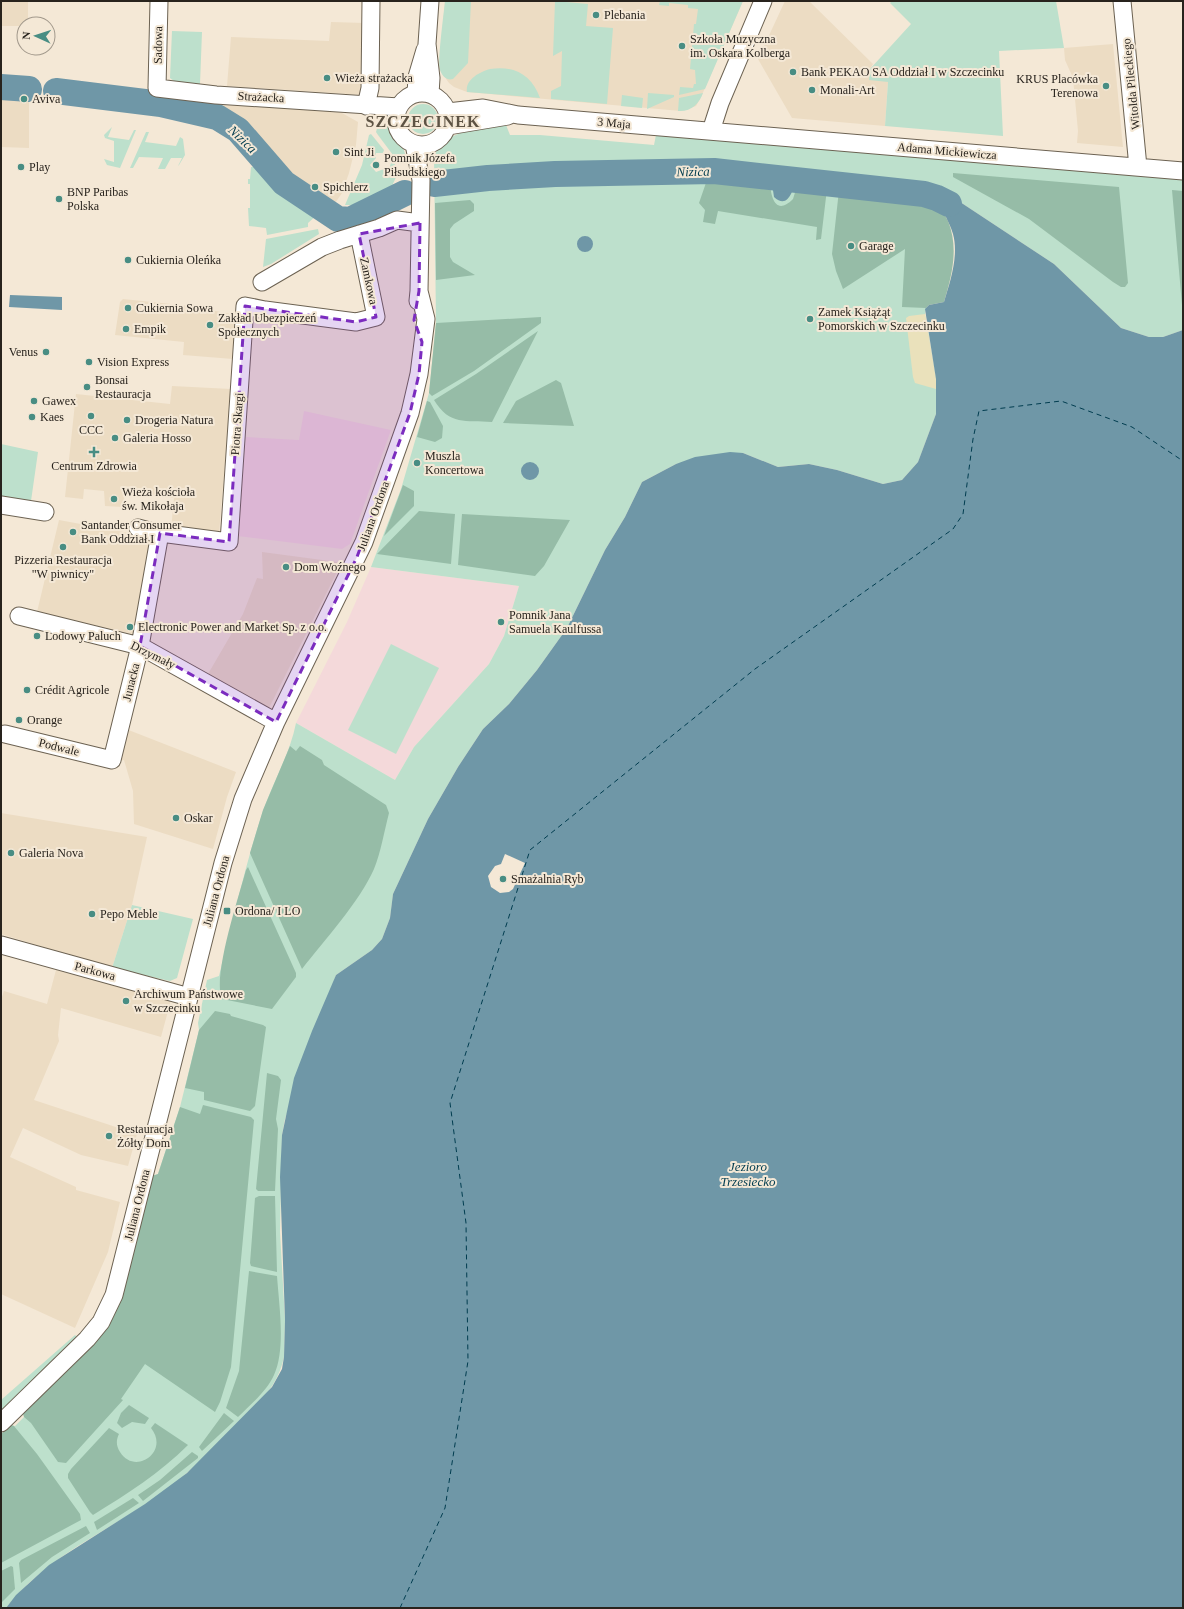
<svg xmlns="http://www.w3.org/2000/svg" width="1184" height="1609" viewBox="0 0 1184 1609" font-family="Georgia,serif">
	<rect width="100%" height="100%" fill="#f4e8d6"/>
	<path fill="#ecdcc3" d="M1,1H28V24H24V26H1Z
		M445,1H743L701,97L696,106L681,111L467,92L454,87L449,83L439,69Z
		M785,1H809L873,64L870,69L888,82L885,126L792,118L758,59Z
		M331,22L365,23L363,95L227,86L231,37L329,41Z
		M1113,44L1123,147L1077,143L1078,131L1073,78L1065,60L1064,48Z
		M1,92L29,93V148L1,147Z
		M224,104L332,111L342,113L358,122L356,145L349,173L342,193L331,209L288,180L247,127L221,114Z
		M123,299L190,306L236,315L233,359L183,355L184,342L115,335L120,302Z
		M172,386L231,389L219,534L171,530L174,498L125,493L123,507L105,506L104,491L84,489L83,499L65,497L76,394L170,404Z
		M59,520L151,537L133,634L37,612Z
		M262,552L337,562L339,568L269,708L208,674L243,614L257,578L263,579Z
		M126,729L236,772L227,797L213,849L134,824L133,791L124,760L119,761Z
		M1,813L147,837L132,905L112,968L1,934Z
		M56,970L171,1000L161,1037L61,1008L58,1035L59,1041L34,1100L137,1134L128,1166L81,1155L23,1128L10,1157L76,1187V1190L120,1202L108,1252L75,1328L1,1294V1000L4,991L47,1004Z"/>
	<path fill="#f4d9da" d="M304,411L391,430L350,544L342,549L237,536L246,437L299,440Z
		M371,567L519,586L504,636L489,664L414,747L395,780L296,723L347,622Z"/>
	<path fill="#bde0cc" d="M445,1H471L468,63L453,79C447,81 442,76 440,70C437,63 444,12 445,1Z
		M555,1L588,4L586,26L613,28L607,104L551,99V91L561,86L562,51L553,56Z
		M660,1H743L705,89L679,95L680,87L693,88L694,84H696L695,70L690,69L694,24H696L698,9L688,8V5L669,3V6L659,5Z
		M892,1H1056L1064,48L999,51L1003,136L885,126L888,82L869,80L870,69L911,24L890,3Z
		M172,31L202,32L200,84L174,81L170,78Z
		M490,69C514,65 532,75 540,98L467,92C465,80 479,72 490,69Z
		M648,93L674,95V97L647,109Z
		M703,93C699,104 691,112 678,111L679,98Z
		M622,95L643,98L642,108L621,106Z
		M408 119a15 15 0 1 1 30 0a15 15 0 1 1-30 0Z
		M379,121C396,128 402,142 407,160L400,161L396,159L378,135L376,132Z
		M506,125L510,135H540L654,145L656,135L1183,180V330L1163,337H1149L1121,328L1054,264L954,198L943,211L925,314L936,379V414L918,462L902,480L883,484L837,470L809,464L778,467L743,453L676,464L642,482L625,517L605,550L567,628L537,670L509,704L483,729L458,767L428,819L393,894L390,918L382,939L372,950L336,975L285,1119L282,1135L280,1232L285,1320L284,1357C278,1386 259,1403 239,1423C213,1448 188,1475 158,1496C106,1532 46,1557 6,1608H1V1434L11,1425L15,1426L24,1417L23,1413L109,1323L114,1316L122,1296L152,1176L158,1174L180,1107L199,1030L198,1023L207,980L219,976C233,921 245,865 263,811C273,782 290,754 296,723L395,780L414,747L489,664L504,636L519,586L371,567L401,489L429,393L436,323L434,156C447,128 480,129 506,125Z
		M112,127L108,137L129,140L134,130H136L120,168L107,165L104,159L114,162V141L105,138L104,135Z
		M146,132H149L145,142L176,146L180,137L183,139L185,155L179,165L178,166L182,158H171L165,169H158L163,158L139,157L133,168H130Z
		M371,134L384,150L383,153H376V158L370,165L376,172L384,169H389L391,163H394L399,171L391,188L356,205H345L362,165L369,135Z
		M251,167H264L280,186L318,214L308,223V227L267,235L266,228L249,226L248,208H250V184H248V179H250Z
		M318,229L319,234L271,264L263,267L266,239Z
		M1,444L38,452L30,508L1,501Z
		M391,644L439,668L396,754L348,730Z
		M132,905L193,919L177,978L170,981L112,968Z
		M75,1335L77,1337L1,1413V1400Z"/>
	<path fill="#96bca7" d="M953,173L1119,187L1128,283L1125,287H1121L1113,282L1029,219L953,177Z
		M708,177L770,183C771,198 776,216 793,199L797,186L827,189L821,239L816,240L817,227L718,211L715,224L703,222L705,210L699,203Z
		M839,190C858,192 926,196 938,206C943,209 945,216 948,221C959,248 952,275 944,302L929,305L926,308L902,307L905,249L843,289L836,271L832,254Z
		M1172,190L1183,191V305H1182Z
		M470,200L474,204V211L454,224L450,229V257L453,262L475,275L436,280L435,203Z
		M541,317V323L474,371L432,396L429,393L436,323Z
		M538,331L492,422C465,420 450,426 434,400L476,374Z
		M556,380L561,383L574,426L503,423L516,401Z
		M427,401L430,402L443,426L442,438L435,442L417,437Z
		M403,485L414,491V506L384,536Z
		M419,511L455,514L451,564L377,554Z
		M462,514L570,520L544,566L535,576L458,565Z
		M290,746L296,751L300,746L322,760L324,765L386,805L389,813C384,832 381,852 374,869C360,901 324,941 302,969L250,853L263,810Z
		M248,867L296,973V977L272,1009L222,999C212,977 239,896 246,870Z
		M215,1011L230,1014L231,1016L263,1025L266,1027L255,1106L250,1111L204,1100V1092L185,1088L199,1030Z
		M267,1073L278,1076L281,1080L276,1119L278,1129L275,1191H258L256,1189Z
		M203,1105L251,1117L254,1120L231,1367L220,1402L215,1412L145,1364L121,1399L123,1400L66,1463L58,1462L31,1423L24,1417L23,1413L109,1323L122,1296L152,1176L158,1174L180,1107L200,1114Z
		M259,1196H275L277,1272L251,1266L250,1263L255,1198Z
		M249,1271L277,1276C279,1305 286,1349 274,1375C267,1391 250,1405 238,1417L226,1408L239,1371Z
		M129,1405L149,1418L145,1424L132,1422L122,1428L117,1423L121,1413Z
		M224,1413L234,1421L202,1451L199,1447Z
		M155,1423L188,1445C160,1473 127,1494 93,1515L90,1512L68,1478V1474L71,1469L109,1428L119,1434C116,1440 116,1446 120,1452C135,1476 170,1452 151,1428Z
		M11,1425L14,1426L37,1454L80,1514L81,1520L1,1563V1434Z
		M192,1452L198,1456V1458L143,1501L138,1495L160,1480Z
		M133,1498L139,1503L97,1530L94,1522Z
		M86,1526L90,1533L52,1557L21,1583L19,1563L21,1560Z
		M11,1566L13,1567L15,1589L1,1603V1571Z"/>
	<path fill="#eae1bb" d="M925,314L936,379V389L915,383L913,377L906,318L909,316Z"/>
	<path fill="#6f97a7" d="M771,177L796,180C793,190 788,210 774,197Z
		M954,198L1054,264L1121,328L1149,337H1163L1183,330V1608H6L16,1595L49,1565L145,1504L187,1473L272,1387L282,1369L284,1357L285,1320L280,1177L282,1135L294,1078L312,1031L336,975L372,950L382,939L390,918L393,894L428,819L458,767L483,729L509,704L537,670L567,628L605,550L625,517L642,482L676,464L695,457L730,452L743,453L778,467L809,464L837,470L883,484L902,480L918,462L936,414V379L925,309L929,305L944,302C950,282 959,256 953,234C951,227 947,219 943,211Z
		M577 244a8 8 0 1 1 16 0a8 8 0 1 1-16 0Z
		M10,295L62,297V310L9,307Z
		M521 471a9 9 0 1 1 18 0a9 9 0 1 1-18 0Z"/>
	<path fill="#f4e8d6" d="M505,854L525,863L513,889L509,892L500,893L491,887L488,876L495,866L501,864Z"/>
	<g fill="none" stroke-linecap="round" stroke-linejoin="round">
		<path stroke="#6f97a7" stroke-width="26" d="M1,87L29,89
			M56,91L161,104L217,117L238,130L284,183L338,219L350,220L405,193
			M434,184L488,178L555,174L714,171L924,194L937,198L949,204"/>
		<path stroke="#003c4f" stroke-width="1" stroke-dasharray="5 4" stroke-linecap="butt" d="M400,1608L445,1508L468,1361L466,1223L450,1103L530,850L755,669L953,529L963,514L973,439L979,411L1061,401L1132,427L1183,461"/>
		<g stroke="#6c6252" stroke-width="19">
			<path id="minor" d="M159,1L157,88L216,95L399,107
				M430,1L427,44L431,78L430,94
				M1122,1L1138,167
				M396 119a26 26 0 1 1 52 0a26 26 0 1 1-52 0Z
				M416,94L417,77L425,50
				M366,106L370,88L371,1
				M448,112L483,108L518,115L1183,171
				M448,126L508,116
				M711,131L720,103L763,1
				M414,144L421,180L419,291L418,301
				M262,282L322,247L340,240L379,228L397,220L420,223
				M1,505L45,512
				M138,528L153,532L229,542L245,306L265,310L356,322L376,317L359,234
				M19,616L140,646L276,722
				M5,734L112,760L140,646L160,533
				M1,945L189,997
				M1,1423L87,1339L101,1322L114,1295L223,863L243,799L276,722L364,542L410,413L419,374L426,319L419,291"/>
		</g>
		<use href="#minor" stroke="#fff" stroke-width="17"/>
	</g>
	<path fill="#7b2cbf" fill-opacity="0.2" stroke="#7b2cbf" stroke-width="3" stroke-dasharray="8 5" stroke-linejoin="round" d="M420,223L419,291L414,320L422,342L419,374L410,413L357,557L276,722L140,646L160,533L229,542L245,306L356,322L376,317L359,234Z"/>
	<g fill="#488d83" stroke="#f4e8d6" stroke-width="1.5">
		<circle cx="596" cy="15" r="4"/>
		<circle cx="682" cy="46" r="4"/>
		<circle cx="793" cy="72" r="4"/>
		<circle cx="327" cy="78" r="4"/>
		<circle cx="1106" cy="86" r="4"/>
		<circle cx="812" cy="90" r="4"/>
		<circle cx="24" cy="99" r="4"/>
		<circle cx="336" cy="152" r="4"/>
		<circle cx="376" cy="165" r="4"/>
		<circle cx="21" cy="167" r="4"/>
		<circle cx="315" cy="187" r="4"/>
		<circle cx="59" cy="199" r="4"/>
		<circle cx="851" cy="246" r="4"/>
		<circle cx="128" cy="260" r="4"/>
		<circle cx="128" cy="308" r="4"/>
		<circle cx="810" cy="319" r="4"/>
		<circle cx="210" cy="325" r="4"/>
		<circle cx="126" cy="329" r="4"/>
		<circle cx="46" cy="352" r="4"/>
		<circle cx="89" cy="362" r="4"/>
		<circle cx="87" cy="387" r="4"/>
		<circle cx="34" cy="401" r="4"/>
		<circle cx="91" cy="416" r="4"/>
		<circle cx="32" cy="417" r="4"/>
		<circle cx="127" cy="420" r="4"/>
		<circle cx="115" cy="438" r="4"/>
		<path d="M92 446h4v4h4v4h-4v4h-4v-4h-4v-4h4z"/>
		<circle cx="417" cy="463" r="4"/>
		<circle cx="114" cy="499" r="4"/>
		<circle cx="73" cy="532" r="4"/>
		<circle cx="63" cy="547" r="4"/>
		<circle cx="286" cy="567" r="4"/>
		<circle cx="501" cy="622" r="4"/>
		<circle cx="130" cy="627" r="4"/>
		<circle cx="37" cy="636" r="4"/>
		<circle cx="27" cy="690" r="4"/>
		<circle cx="19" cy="720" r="4"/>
		<circle cx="176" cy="818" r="4"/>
		<circle cx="11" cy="853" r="4"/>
		<circle cx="503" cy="879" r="4"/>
		<rect x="223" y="907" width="8" height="8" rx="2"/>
		<circle cx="92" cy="914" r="4"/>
		<circle cx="126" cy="1001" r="4"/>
		<circle cx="109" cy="1136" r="4"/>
	</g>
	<g text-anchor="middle" stroke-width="4" stroke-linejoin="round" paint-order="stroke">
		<g font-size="12" fill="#28231d" stroke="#f4e8d6" text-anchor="start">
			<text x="604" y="19">Plebania</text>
			<text x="690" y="43">Szkoła Muzyczna<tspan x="690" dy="14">im. Oskara Kolberga</tspan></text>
			<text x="801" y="76">Bank PEKAO SA Oddział I w Szczecinku</text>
			<text x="335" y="82">Wieża strażacka</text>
			<text x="1098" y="83" text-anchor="end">KRUS Placówka<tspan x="1098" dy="14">Terenowa</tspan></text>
			<text x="820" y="94">Monali-Art</text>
			<text x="32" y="103">Aviva</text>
			<text x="344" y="156">Sint Ji</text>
			<text x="384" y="162">Pomnik Józefa<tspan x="384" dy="14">Piłsudskiego</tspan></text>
			<text x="29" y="171">Play</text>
			<text x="323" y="191">Spichlerz</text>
			<text x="67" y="196">BNP Paribas<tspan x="67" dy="14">Polska</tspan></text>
			<text x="859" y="250">Garage</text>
			<text x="136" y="264">Cukiernia Oleńka</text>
			<text x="136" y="312">Cukiernia Sowa</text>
			<text x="818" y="316">Zamek Książąt<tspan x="818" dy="14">Pomorskich w Szczecinku</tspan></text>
			<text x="218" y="322">Zakład Ubezpieczeń<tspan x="218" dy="14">Społecznych</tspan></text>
			<text x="134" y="333">Empik</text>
			<text x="38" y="356" text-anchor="end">Venus</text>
			<text x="97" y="366">Vision Express</text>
			<text x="95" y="384">Bonsai<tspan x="95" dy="14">Restauracja</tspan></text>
			<text x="42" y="405">Gawex</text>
			<text x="40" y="421">Kaes</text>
			<text x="135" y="424">Drogeria Natura</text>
			<text x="91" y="434" text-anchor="middle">CCC</text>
			<text x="123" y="442">Galeria Hosso</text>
			<text x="425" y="460">Muszla<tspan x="425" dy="14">Koncertowa</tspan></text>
			<text x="94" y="470" text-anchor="middle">Centrum Zdrowia</text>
			<text x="122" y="496">Wieża kościoła<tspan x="122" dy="14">św. Mikołaja</tspan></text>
			<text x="81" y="529">Santander Consumer<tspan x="81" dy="14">Bank Oddział I</tspan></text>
			<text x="63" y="564" text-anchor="middle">Pizzeria Restauracja<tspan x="63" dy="14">"W piwnicy"</tspan></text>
			<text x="294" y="571">Dom Woźnego</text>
			<text x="509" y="619">Pomnik Jana<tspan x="509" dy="14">Samuela Kaulfussa</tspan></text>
			<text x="138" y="631">Electronic Power and Market Sp. z o.o.</text>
			<text x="45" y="640">Lodowy Paluch</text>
			<text x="35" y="694">Crédit Agricole</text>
			<text x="27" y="724">Orange</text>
			<text x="184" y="822">Oskar</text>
			<text x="19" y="857">Galeria Nova</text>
			<text x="511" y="883">Smażalnia Ryb</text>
			<text x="235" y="915">Ordona/ I LO</text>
			<text x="100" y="918">Pepo Meble</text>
			<text x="134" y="998">Archiwum Państwowe<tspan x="134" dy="14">w Szczecinku</tspan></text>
			<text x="117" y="1133">Restauracja<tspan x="117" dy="14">Żółty Dom</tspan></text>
		</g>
		<g font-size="12" fill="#28231d" stroke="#f4e8d6">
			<text transform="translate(158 45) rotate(-89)" y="4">Sadowa</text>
			<text transform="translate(1131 84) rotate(-96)" y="4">Witolda Pileckiego</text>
			<text transform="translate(261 97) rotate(3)" y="4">Strażacka</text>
			<text transform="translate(614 123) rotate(5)" y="4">3 Maja</text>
			<text transform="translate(947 151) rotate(5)" y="4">Adama Mickiewicza</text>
			<text transform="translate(369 281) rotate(78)" y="4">Zamkowa</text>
			<text transform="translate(237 424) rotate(-86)" y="4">Piotra Skargi</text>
			<text transform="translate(373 516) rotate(-70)" y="4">Juliana Ordona</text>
			<text transform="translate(153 655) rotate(26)" y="4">Drzymały</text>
			<text transform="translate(131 682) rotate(-76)" y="4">Junacka</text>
			<text transform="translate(59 747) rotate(14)" y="4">Podwale</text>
			<text transform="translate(216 891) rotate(-75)" y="4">Juliana Ordona</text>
			<text transform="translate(95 971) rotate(15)" y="4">Parkowa</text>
			<text transform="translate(137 1205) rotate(-76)" y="4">Juliana Ordona</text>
		</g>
		<g font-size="13" font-style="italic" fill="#003c4f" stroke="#f4e8d6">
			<text transform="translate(243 139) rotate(44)" y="5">Nizica</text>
			<text transform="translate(693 171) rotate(-1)" y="5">Nizica</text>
			<text x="748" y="1171">Jezioro<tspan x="748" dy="15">Trzesiecko</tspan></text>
		</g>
		<g font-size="16" font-weight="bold" letter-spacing="1" fill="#5d5344" stroke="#f4e8d6">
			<text x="423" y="127">SZCZECINEK</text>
		</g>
	</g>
	<rect width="1184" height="1609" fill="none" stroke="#28231d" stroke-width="4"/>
	<g transform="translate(36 36) rotate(273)"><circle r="19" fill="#f4e8d6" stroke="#a2998c"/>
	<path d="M0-3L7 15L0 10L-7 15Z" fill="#488d83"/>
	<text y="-6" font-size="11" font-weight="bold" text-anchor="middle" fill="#28231d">N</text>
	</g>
</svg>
